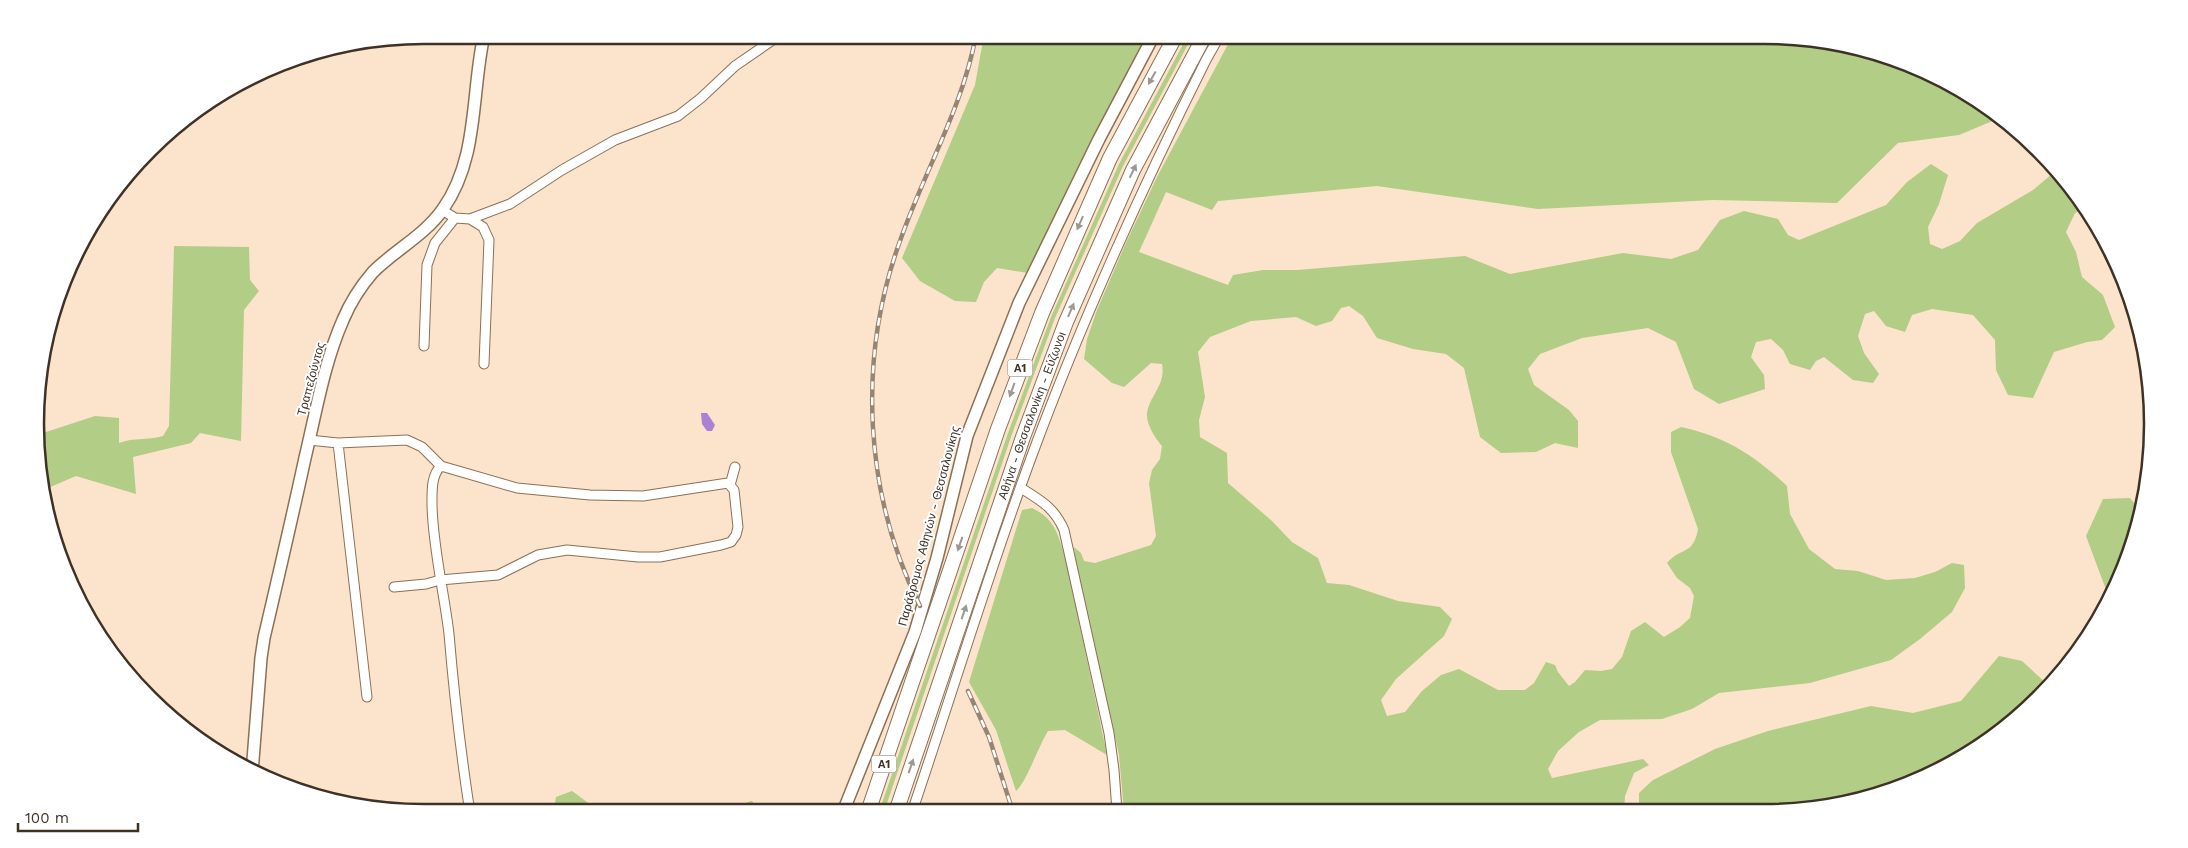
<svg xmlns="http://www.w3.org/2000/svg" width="2188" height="848" viewBox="0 0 2188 848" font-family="'Work Sans',sans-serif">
	<rect width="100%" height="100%" fill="#fce3cb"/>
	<path fill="#b2cd86" d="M984,35H1146L1091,143L1028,273L997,268L984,282L976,302L955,301L920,281L902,258L975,85Z
		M1188,35H1193L1123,166L1055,318L1012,434L884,812H879L1008,433L1051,317L1119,164Z
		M1233,35H1764L1865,48L1936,75L2002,117L1959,135L1898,143L1837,203L1713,200L1538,209L1377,186L1218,201L1212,210L1166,192L1139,252L1228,285L1233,275L1263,270H1297L1465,256L1510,274L1623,253L1671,259L1698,250L1720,220L1744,211L1778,219L1788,235L1799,240L1886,205L1907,182L1931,164L1948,175L1939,204L1928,227L1930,244L1942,249L1960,241L1977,223L2033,190L2058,169L2086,208L2075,213L2066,232L2076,252L2082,277L2103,295L2115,327L2102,340L2087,342L2054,352L2033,398L2008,395L1996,370L1995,340L1973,315L1932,309L1912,315L1905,332L1886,326L1874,311L1865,314L1858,336L1864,353L1879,374L1873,383L1853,380L1824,357L1816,361L1810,370L1790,364L1783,350L1771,339L1756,342L1751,357L1764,375L1765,389L1719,404L1694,389L1676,342L1648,328L1582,338L1540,354L1528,369L1534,385L1569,410L1578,421V448L1555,443L1536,452L1501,453L1480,437L1464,368L1446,354L1413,349L1377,338L1363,316L1349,306L1341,308L1332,321L1316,326L1296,317L1251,321L1210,337L1198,352L1205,397L1199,420L1200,437L1227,453L1228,483L1272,521L1292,542L1318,558L1327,583L1349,585L1398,601L1440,607L1452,619L1444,636L1396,679L1381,700L1387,716L1405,712L1422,691L1441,675L1459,669L1498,690H1525L1534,683L1546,662L1555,665L1558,672L1569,686L1575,682L1585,670L1601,671L1612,669L1622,657L1631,631L1645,622L1664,637L1680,627L1690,618L1694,596L1690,588L1677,578L1667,563C1682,546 1693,556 1698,529L1671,452V432L1681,427C1726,437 1754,455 1787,486L1790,514L1809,549L1835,569L1858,571L1886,580L1915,578L1935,572L1952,563L1964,565L1965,588L1952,612L1920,639L1891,660L1810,683L1719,693L1692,709L1662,719L1600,720L1579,732L1558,751L1548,769L1552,778L1643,759L1649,765L1634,773L1625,796L1624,810L1124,811L1119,755L1076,565L1074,547L1081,553L1084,561L1095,563L1151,545L1156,536L1149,483L1152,470L1160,459L1162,446C1155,438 1146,424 1147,413C1150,395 1166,385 1162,364L1151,363L1124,387L1112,383L1084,359L1087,339L1097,310L1125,245L1157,177Z
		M174,246L249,247L250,280L259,291L244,310L241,441L200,433L191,443L133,457L136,494L76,476L48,488L45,466H41L40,434L95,416L119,418V443C135,437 146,441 163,436L169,426Z
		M2130,498L2142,513L2140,525L2108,595L2086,536L2103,499Z
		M1032,508C1056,519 1058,536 1066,559L1107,755L1065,730L1048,731C1039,745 1026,783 1016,791L996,730L969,682L1022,510Z
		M1999,656L2022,661L2048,685L2021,716L1936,773L1815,810H1639V793L1653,780L1715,749L1768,731L1871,706L1913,713L1961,701Z
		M572,791L602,813H553L556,797Z
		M752,801L760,812H720L751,801Z"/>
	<path fill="#aa82d4" d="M701,413H707L715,425L712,431H707L702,424Z"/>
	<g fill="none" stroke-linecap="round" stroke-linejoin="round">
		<g stroke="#8c7055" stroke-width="11">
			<path id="minor" d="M442,210L455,218L470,219L510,204L562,170L615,140L678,116L701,98L735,66L780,35
				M470,219L483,227L489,240L484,364
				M424,346L427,265L435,243L455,218
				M309,440L338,443L407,440L422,447L441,466L517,488L590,495L643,496L728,483L734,490L738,527L736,535L731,542L721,545L660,557H638L567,550L538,555L498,575L440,580L426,584L394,587
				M338,443L367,697
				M441,466C431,475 432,492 432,505C433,549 444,591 449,634C454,694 461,754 470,813
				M730,485L735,467
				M1021,488C1041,501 1054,507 1064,530L1109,733L1114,770L1117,811
				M912,812C952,694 988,574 1031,458C1081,322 1141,190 1206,60L1220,35"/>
		</g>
		<g stroke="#8c7055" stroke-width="14">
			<path id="major" d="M252,773L261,658L264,638C278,578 292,518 305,458C316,412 324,363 343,320C350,303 361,286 373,272C395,250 425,235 443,209C479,158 471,93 484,35
				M843,812L915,632L937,558L967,436L1019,303L1099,139L1154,35"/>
		</g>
		<g stroke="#8c7055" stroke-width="16">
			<g id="highway">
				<path d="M868,812L998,429L1042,313L1110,158L1176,35"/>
				<path id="s1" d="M896,812L1023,437L1066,322L1133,170L1205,35"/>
			</g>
		</g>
		<use href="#minor" stroke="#fff" stroke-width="9"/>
		<use href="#major" stroke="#fff" stroke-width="11"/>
		<use href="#highway" stroke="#fff" stroke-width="14"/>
		<g stroke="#978574" stroke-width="4.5">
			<path id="rail" d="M920,606C864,494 857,359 900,241C924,172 963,107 976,35
				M968,691L989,737L1013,812"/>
		</g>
		<use href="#rail" stroke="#fff" stroke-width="2.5" stroke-dasharray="8" stroke-linecap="butt"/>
	</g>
	<defs><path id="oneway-solid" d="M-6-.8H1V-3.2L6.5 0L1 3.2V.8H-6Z" transform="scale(1.25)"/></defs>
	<g fill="#9e9892">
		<use href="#oneway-solid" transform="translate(1152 78) rotate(119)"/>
		<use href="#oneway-solid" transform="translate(1133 171) rotate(-64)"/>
		<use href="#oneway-solid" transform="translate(1080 223) rotate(114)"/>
		<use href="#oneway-solid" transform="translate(1071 310) rotate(-67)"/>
		<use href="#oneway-solid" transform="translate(1012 390) rotate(110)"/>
		<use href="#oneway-solid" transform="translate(960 544) rotate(109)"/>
		<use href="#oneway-solid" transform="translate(964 612) rotate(-71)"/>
		<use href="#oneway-solid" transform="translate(911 766) rotate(-71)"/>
	</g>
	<g text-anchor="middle" stroke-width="4" stroke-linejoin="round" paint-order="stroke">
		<g fill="#fff" stroke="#787067" stroke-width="1">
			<rect x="1007.5" y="359.5" width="25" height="17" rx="4"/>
			<rect x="871.5" y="755.5" width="25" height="17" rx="4"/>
		</g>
		<g font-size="11" font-weight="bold" fill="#3e3226">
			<text x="1020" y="372">Α1</text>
			<text x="884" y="768">Α1</text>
		</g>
		<g font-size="12" fill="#3e3226" stroke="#fff">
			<text transform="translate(311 379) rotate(-75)" y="4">Τραπεζούντος</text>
			<text dy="4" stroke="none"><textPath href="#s1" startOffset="419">Αθήνα - Θεσσαλονίκη - Εύζωνοι</textPath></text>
			<text transform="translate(929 526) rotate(-75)" y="4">Παράδρομος Αθηνών - Θεσσαλονίκης</text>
		</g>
	</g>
	<path d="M0 0H2188V848H0ZM424 44H1764A380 380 0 0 1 2144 424V424A380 380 0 0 1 1764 804H424A380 380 0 0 1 44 424V424A380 380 0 0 1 424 44Z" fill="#fff" fill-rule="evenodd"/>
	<path fill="none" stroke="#3e3226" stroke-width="2.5" d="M424 44H1764A380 380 0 0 1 2144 424V424A380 380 0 0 1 1764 804H424A380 380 0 0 1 44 424V424A380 380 0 0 1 424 44Z"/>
	<path d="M18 823v8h120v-8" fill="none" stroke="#3e3226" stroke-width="2.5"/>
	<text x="25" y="823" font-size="15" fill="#3e3226" stroke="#ffffff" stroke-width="4" paint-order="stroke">100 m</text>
</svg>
